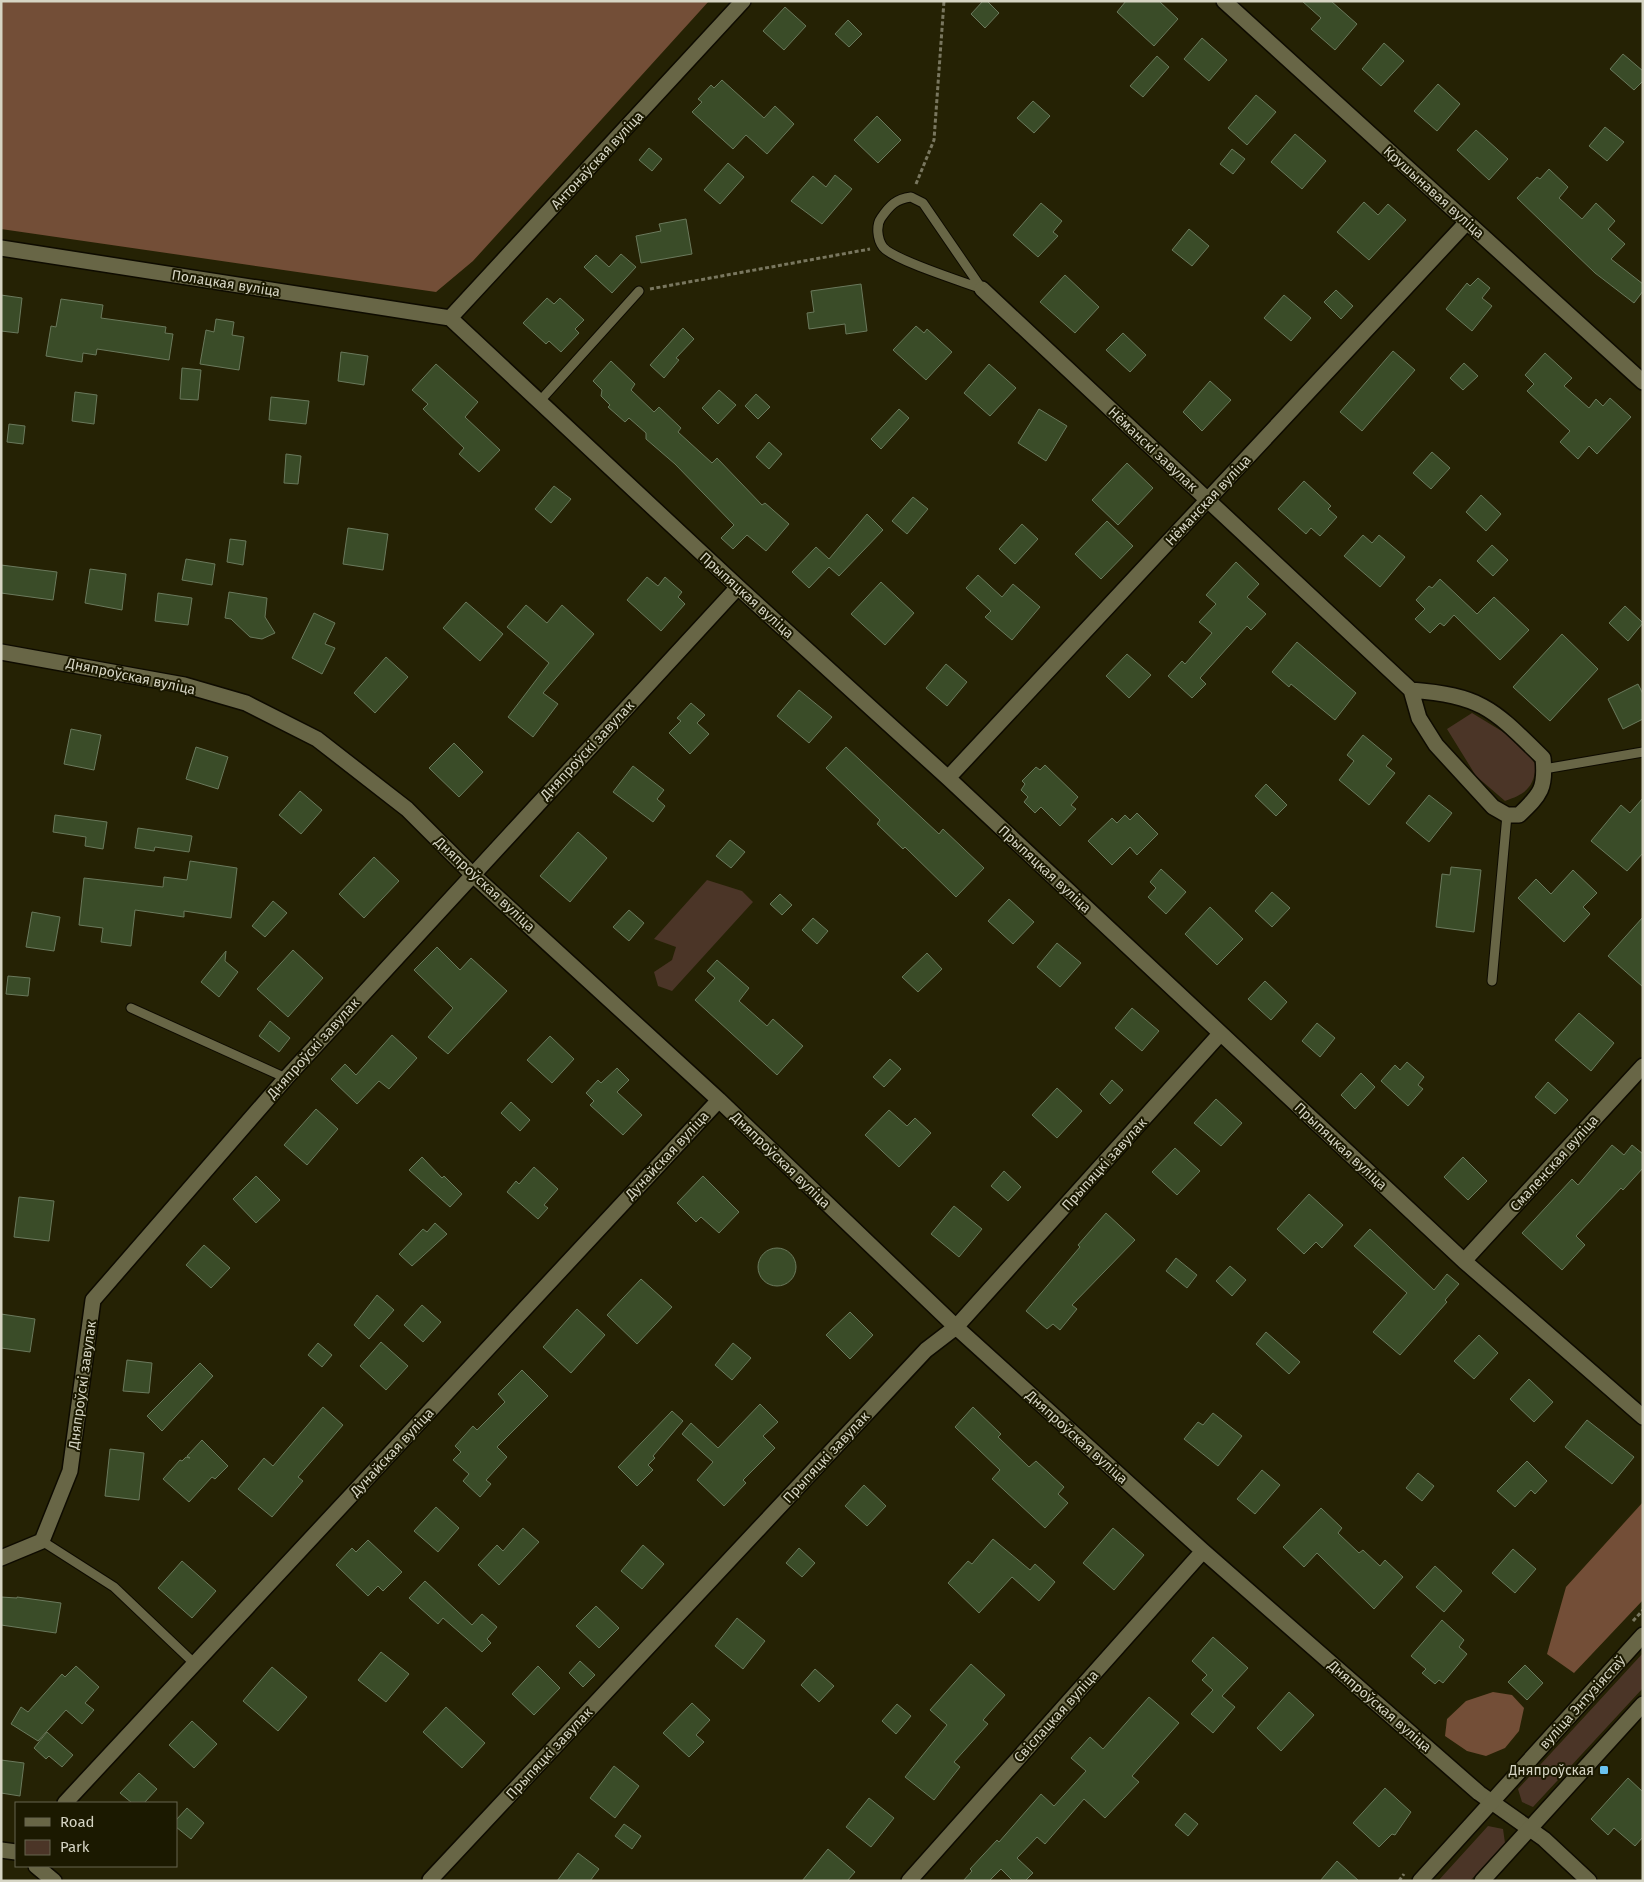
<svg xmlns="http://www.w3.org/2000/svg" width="1644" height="1882" viewBox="0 0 1644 1882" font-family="'Fira Sans',sans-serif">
	<rect width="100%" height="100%" fill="#252204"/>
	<path fill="#4b3527" d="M1472,713L1518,741L1536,765C1534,788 1525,794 1505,801L1476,776L1447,729Z
		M707,880L742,891L753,902L672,991L658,986L654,972L672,960L676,947L654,939Z
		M1643,1653V1688L1533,1807L1522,1802L1518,1789Z
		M1488,1826L1503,1829L1505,1843L1470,1881H1438Z"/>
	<path fill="#734e37" d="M1,1H709L473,261L436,292L1,229Z
		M1643,1502V1600L1574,1673L1547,1654L1566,1587Z
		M1493,1692L1512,1695L1524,1708L1519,1731L1505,1748L1486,1756L1467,1751L1445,1736L1447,1719L1466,1701Z"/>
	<path fill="#3a4c28" stroke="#6a795c" d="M983,1H987L999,13L985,28L971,14Z
		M1126,1H1159L1178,19L1154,46L1117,12Z
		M1302,1H1331L1357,24L1335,50L1311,29L1321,18Z
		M785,7L806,26L784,50L763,31Z
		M848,20L862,34L849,47L835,34Z
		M1202,38L1227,60L1209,81L1184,59Z
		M1384,43L1404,61L1381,86L1362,69Z
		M1623,54L1643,71V81L1634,90L1610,69Z
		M1157,56L1169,67L1143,97L1130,86Z
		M722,80L764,118L775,106L794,124L767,154L746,135L733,149L692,112L702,102L698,99L711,85L714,88Z
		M1438,84L1460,104L1437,131L1414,111Z
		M1256,95L1276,112L1247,145L1228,128Z
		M1033,101L1050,116L1034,133L1017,118Z
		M877,116L901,140L878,163L854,140Z
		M1605,127L1624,142L1607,161L1589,146Z
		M1476,130L1508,159L1489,180L1457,150Z
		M1295,134L1326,161L1302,189L1271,162Z
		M649,148L662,159L652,171L639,160Z
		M1232,149L1245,159L1233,174L1220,164Z
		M728,163L744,177L720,204L704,190Z
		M1549,169L1568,187L1559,198L1582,219L1596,203L1615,221L1608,229L1625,244L1611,259L1643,284V291L1634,303L1595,273L1517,198L1537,177L1540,179Z
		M835,175L852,189L822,224L791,201L813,176L826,187Z
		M1364,202L1378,215L1388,204L1406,220L1369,260L1337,232Z
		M1041,203L1062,221L1053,232L1058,236L1038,257L1013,235Z
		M686,219L692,254L641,263L636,236L661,231L659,224Z
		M1189,229L1209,246L1192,266L1172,250Z
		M621,254L636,267L612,293L584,267L596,255L609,267Z
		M1065,275L1099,307L1075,333L1040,302Z
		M1478,278L1490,288L1482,298L1492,306L1472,331L1446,309L1467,283L1470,286Z
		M861,284L867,331L846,334L845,324L809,329L807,313L814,312L811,291Z
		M1336,290L1353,306L1341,319L1324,302Z
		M1,295L22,298L18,333L1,331Z
		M1284,295L1311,318L1291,341L1264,318Z
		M547,298L554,304L560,298L584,320L575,329L579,333L561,352L549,341L546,344L523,323Z
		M61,299L103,305L101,318L166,327L165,333L173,334L169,360L97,349L96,355L83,353L82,362L46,356L51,326L56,327Z
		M216,319L234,322L232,335L244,337L239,370L200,364L206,330L214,332Z
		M916,326L924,333L927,329L952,352L926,380L893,350Z
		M683,328L694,339L676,358L679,360L664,378L650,365Z
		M1123,333L1146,355L1130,372L1106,350Z
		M1393,351L1415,370L1362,431L1340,412Z
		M341,352L368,356L364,385L338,381Z
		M1545,353L1572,378L1564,386L1589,408L1596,399L1603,406L1610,398L1631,417L1597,454L1589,446L1578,459L1560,442L1570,431L1527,391L1534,384L1525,375Z
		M611,361L635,384L631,390L654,412L659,407L681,428L678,432L712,463L717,458L762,505L765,503L789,524L766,551L747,535L733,549L721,538L734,525L675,464L646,439V433L629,418L625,422L608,407L610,405L601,396L602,390L593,381Z
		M1464,363L1478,376L1463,390L1450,378Z
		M436,364L478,402L465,417L500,450L479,472L459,454L464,448L423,409L428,404L412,390Z
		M989,364L1016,388L990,416L964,393Z
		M182,368L201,370L198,400L180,399Z
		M1210,381L1231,400L1202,431L1183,412Z
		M719,390L736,405L718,424L702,408Z
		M75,392L97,395L94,424L72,421Z
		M756,394L770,407L758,419L745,406Z
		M271,397L309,401L306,424L269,420Z
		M899,409L909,418L881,449L871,439Z
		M1039,409L1067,426L1046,461L1018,443Z
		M9,424L25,426L23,444L7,442Z
		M769,442L782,454L769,469L756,457Z
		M1432,452L1450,468L1431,489L1413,473Z
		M286,454L301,456L298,484L284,483Z
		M1127,463L1153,488L1118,525L1092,500Z
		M1304,481L1331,506L1328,509L1337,517L1320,536L1311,528L1306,534L1278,509Z
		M554,486L571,499L551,523L535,509Z
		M1481,495L1501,514L1486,531L1466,512Z
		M913,497L928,509L907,534L892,521Z
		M867,514L883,530L839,576L829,567L809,588L792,572L816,547L829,559Z
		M1107,521L1133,546L1101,579L1075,554Z
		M1022,524L1038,539L1015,564L999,549Z
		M348,528L388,534L383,570L343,564Z
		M1363,535L1372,543L1379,535L1405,557L1380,587L1344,556Z
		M230,539L246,541L243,565L227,562Z
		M1492,545L1508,560L1493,576L1477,561Z
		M186,559L215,564L212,585L182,580Z
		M1236,562L1259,584L1247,597L1266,614L1251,630L1247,626L1200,678L1206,684L1192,698L1168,676L1182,661L1185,664L1212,633L1199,622L1216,604L1206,595Z
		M1,565L57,572L53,600L1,593Z
		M90,569L126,574L122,610L85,603Z
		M978,575L1002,597L1013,584L1040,607L1012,640L985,617L991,611L966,588Z
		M647,577L658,586L665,577L682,592L678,597L685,604L661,631L627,600Z
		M1440,579L1477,614L1494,597L1529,630L1500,660L1454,615L1444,626L1440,623L1430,633L1415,619L1425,609L1416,600L1429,586L1432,588Z
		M881,582L914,613L885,645L851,614Z
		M229,592L267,598L265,617L275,633L262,639L250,637L231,619L225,618Z
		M158,593L192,598L188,625L155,621Z
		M466,602L503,634L480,661L443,628Z
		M526,605L547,623L562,605L594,634L543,693L558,704L533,737L508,717L549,663L507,627Z
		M1625,606L1643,623L1628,641L1609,623Z
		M314,613L335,623L325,644L335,648L322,674L292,658Z
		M1562,634L1598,669L1550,721L1513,687Z
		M1297,642L1356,693L1335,720L1291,684L1289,687L1272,672Z
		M1127,654L1151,675L1129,698L1106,676Z
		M386,657L408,677L375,713L354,693Z
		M946,664L967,682L947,706L926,688Z
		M1638,684L1643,694V719L1623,729L1608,699Z
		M799,690L832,717L809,743L777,716Z
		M691,703L705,715L697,723L709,734L690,754L669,733L681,721L677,718Z
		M71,729L101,735L94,770L64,764Z
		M1363,735L1392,759L1386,766L1395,773L1369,805L1339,780L1354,761L1347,755Z
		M454,743L483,772L459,797L429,768Z
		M196,747L228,757L218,789L186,779Z
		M846,747L939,834L943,829L984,868L956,897L905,847L903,849L877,824L880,820L826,768Z
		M1045,765L1078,797L1071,805L1076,809L1060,826L1041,807L1035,813L1024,802L1028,797L1021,790L1025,784L1022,781L1036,767L1040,770Z
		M633,766L664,790L657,799L665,806L653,822L613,792Z
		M1266,784L1287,805L1276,816L1255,796Z
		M300,791L322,810L301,834L279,815Z
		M1429,795L1452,813L1429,842L1406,823Z
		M1643,798V853L1627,871L1591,841L1621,805L1630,813Z
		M1137,813L1158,834L1137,855L1130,847L1112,865L1088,841L1112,818L1117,823L1125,815L1130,820Z
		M55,815L107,822L103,849L85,846L86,837L53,832Z
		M138,828L192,836L189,852L155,847L154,851L135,848Z
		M578,832L607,858L570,902L540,876Z
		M730,840L745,852L731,868L716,856Z
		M374,857L399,881L364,918L339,894Z
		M190,861L237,868L231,918L184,911V917L135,910L131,946L101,942L103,928L79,925L84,878L163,887L164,877L187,880Z
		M1451,867L1481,870L1474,932L1436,927L1442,874L1450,875Z
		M1161,869L1186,892L1166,914L1148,897L1156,888L1150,882Z
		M1573,870L1597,893L1583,907L1590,914L1564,942L1518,898L1536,879L1551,894Z
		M1272,892L1290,908L1272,927L1255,911Z
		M780,894L792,905L782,915L770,904Z
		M1009,899L1034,922L1013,944L988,921Z
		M273,901L287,913L265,937L252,926Z
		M1210,907L1243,939L1217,965L1185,934Z
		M629,910L644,923L629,941L613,927Z
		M32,912L60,917L54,951L26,947Z
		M1643,917V987L1608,956Z
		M813,918L828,931L817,944L802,930Z
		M1057,943L1081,963L1060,987L1037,967Z
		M437,947L460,970L471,958L507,991L448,1054L428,1037L453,1008L414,970Z
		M293,950L323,978L288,1017L257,989Z
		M226,951L225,961L238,972L219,997L201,982Z
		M927,953L942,969L918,992L902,977Z
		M717,960L749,988L739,1001L767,1026L773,1019L803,1046L777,1075L695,1000L715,978L707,971Z
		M8,976L30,978L28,996L6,994Z
		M1265,981L1287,1002L1271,1020L1248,999Z
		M1132,1008L1159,1031L1142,1051L1115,1028Z
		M1579,1013L1614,1043L1591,1071L1555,1040Z
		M270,1021L290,1038L279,1052L259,1036Z
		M1317,1023L1335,1038L1320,1057L1302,1041Z
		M392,1035L417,1058L389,1089L379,1081L357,1104L331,1079L345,1064L356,1075Z
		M550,1036L574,1059L552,1083L527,1060Z
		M890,1059L901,1069L884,1087L873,1077Z
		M1407,1062L1424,1077L1418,1085L1423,1089L1408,1106L1381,1081L1395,1065L1400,1070Z
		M617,1068L629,1080L617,1092L642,1115L623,1135L590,1105L594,1101L586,1093L598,1080L601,1083Z
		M1361,1073L1375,1087L1355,1109L1341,1095Z
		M1112,1080L1123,1090L1110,1104L1100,1094Z
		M1548,1082L1568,1100L1555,1114L1535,1097Z
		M1057,1088L1082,1111L1057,1138L1032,1115Z
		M1216,1099L1242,1123L1221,1146L1194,1123Z
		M511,1102L530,1120L520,1131L501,1113Z
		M316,1109L338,1129L307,1165L284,1145Z
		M889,1110L907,1126L915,1118L931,1133L899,1167L865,1135Z
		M1612,1145L1624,1155L1632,1145L1643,1154V1168L1623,1190L1621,1188L1576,1236L1585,1245L1562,1270L1522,1233L1572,1179L1578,1185Z
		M1175,1148L1200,1171L1177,1195L1152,1172Z
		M422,1157L442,1178L444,1176L462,1194L450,1207L409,1170Z
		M1463,1157L1487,1181L1468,1200L1444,1177Z
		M534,1167L558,1189L544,1205L548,1208L538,1219L507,1192L516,1181L519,1184Z
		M1004,1171L1021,1187L1008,1201L991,1186Z
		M256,1176L280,1200L256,1223L233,1199Z
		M703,1176L739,1212L719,1233L701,1217L696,1222L677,1203Z
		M1309,1194L1343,1225L1322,1248L1316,1242L1304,1254L1277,1229Z
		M19,1197L54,1201L49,1241L14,1237Z
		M954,1206L982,1229L959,1257L931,1234Z
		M1106,1213L1135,1240L1072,1305L1077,1309L1060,1330L1053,1324L1047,1329L1026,1311L1080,1247L1078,1245Z
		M435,1223L447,1234L412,1266L399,1254L423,1229L427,1232Z
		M1370,1229L1434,1290L1447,1274L1459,1284L1445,1300L1447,1302L1400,1355L1373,1332L1407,1293L1354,1246Z
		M204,1245L230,1268L211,1288L186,1265Z
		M758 1267a19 19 0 1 1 38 0a19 19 0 1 1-38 0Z
		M1176,1258L1197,1275L1187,1288L1166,1271Z
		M1230,1266L1246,1280L1232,1296L1216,1281Z
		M641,1279L672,1307L637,1344L607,1315Z
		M377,1295L394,1310L369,1339L354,1325Z
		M422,1305L441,1322L423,1342L404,1325Z
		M577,1309L605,1335L571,1373L543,1347Z
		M850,1312L873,1335L850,1359L826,1335Z
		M1,1314L35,1319L30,1352L1,1348Z
		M1266,1332L1300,1362L1289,1374L1256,1344Z
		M1479,1335L1498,1353L1474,1379L1454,1361Z
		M381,1342L408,1366L386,1390L360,1366Z
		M318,1343L332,1355L322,1367L308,1355Z
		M733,1343L751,1358L732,1380L715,1365Z
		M127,1360L152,1363L149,1393L123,1391Z
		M200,1363L213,1376L162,1431L147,1416Z
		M522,1370L548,1396L497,1447L507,1457L486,1480L491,1484L480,1497L463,1481L469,1474L453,1460L461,1452L455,1446L473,1426L477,1430L505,1402L498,1394Z
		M1529,1379L1553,1402L1534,1422L1510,1399Z
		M760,1404L778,1422L763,1436L775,1448L743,1480L746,1483L724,1506L697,1480L713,1462L682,1434L691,1423L718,1448Z
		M323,1407L343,1425L298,1477L303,1481L272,1517L238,1489L264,1458L273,1466Z
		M973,1407L1001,1434L998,1437L1029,1467L1036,1461L1064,1487L1058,1494L1068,1503L1045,1528L992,1479L1000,1470L955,1427Z
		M672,1411L683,1421L653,1456L655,1458L648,1465L653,1470L637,1486L618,1467Z
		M1213,1413L1242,1436L1218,1466L1184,1439L1198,1422L1203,1425Z
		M1587,1420L1634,1457L1612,1484L1565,1447Z
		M202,1440L228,1466L215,1479L212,1477L189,1502L163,1479L180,1460L182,1461L186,1457L190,1458L187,1456Z
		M110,1449L144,1453L139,1500L105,1496Z
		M1527,1461L1547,1481L1535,1494L1531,1490L1515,1507L1497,1491Z
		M1262,1470L1280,1485L1255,1514L1237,1499Z
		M1418,1473L1434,1486L1422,1501L1406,1488Z
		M864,1485L886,1506L867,1526L845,1506Z
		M436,1507L459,1528L438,1552L414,1531Z
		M1321,1508L1342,1528L1338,1533L1359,1553L1363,1550L1380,1566L1385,1560L1403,1577L1374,1609L1317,1553L1304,1567L1283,1547Z
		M523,1528L539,1542L499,1585L478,1565L497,1545L503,1551Z
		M1113,1528L1144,1555L1114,1590L1083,1563Z
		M993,1539L1030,1570L1035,1564L1055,1582L1039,1601L1012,1577L979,1613L948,1583L968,1561L972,1564Z
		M368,1540L402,1572L383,1591L378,1586L368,1596L336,1565L352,1548L356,1552Z
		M643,1545L664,1564L642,1589L621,1571Z
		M799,1548L815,1563L802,1577L786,1563Z
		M1513,1549L1536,1569L1515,1593L1492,1573Z
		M182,1561L216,1591L192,1618L158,1588Z
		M1435,1566L1462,1591L1444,1612L1416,1587Z
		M425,1581L472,1625L482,1614L497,1627L487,1639L491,1643L482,1652L443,1618L438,1624L409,1598Z
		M1,1597L17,1598V1597L61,1603L56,1633L1,1625Z
		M596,1606L619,1628L599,1648L576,1626Z
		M737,1618L765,1641L743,1669L715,1646Z
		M1442,1620L1464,1640L1459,1647L1467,1654L1443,1683L1439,1680L1435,1684L1422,1673L1426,1669L1411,1656Z
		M1213,1637L1248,1668L1222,1696L1235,1707L1213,1733L1191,1714L1213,1690L1202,1680L1207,1675L1192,1661Z
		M381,1652L409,1674L386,1702L358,1680Z
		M580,1661L595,1675L583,1687L569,1673Z
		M971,1664L1005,1695L983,1720L988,1724L954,1762L960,1767L934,1800L905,1777L947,1725L930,1710Z
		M1525,1665L1543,1683L1527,1700L1508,1682Z
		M76,1666L99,1687L85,1703L94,1710L82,1724L66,1710L38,1741L11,1724L21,1707L28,1712L62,1674L65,1677Z
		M538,1666L560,1688L534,1715L512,1694Z
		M272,1667L307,1697L278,1731L243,1701Z
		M815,1669L834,1686L819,1702L801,1685Z
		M1289,1692L1314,1715L1281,1751L1257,1728Z
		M1149,1697L1179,1723L1132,1776L1139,1782L1105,1818L1084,1799L1045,1844L1037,1837L1017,1858L1033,1873L1025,1881H1013L1001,1869L989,1881H963L972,1871L970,1869L997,1840L999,1842L1041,1794L1054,1806L1086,1771L1071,1758L1090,1737L1103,1749Z
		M692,1703L710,1720L696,1735L704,1742L689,1757L663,1733Z
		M897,1704L911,1716L896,1734L882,1721Z
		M446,1707L485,1743L462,1768L423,1732Z
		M192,1721L217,1744L194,1768L169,1745Z
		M47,1732L73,1755L62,1767L49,1756L46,1759L34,1748Z
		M1,1760L24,1763L20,1796L1,1793Z
		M614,1766L639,1786L615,1818L590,1798Z
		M139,1773L157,1789L144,1803H132L120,1793Z
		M1628,1778L1643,1792V1837L1635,1846L1614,1828L1608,1835L1591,1819Z
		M1385,1788L1411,1812L1395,1835L1392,1834L1379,1847L1353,1823Z
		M869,1798L894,1818L871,1847L846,1827Z
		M187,1808L204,1823L191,1839L176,1827V1820Z
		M1185,1813L1198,1824L1188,1836L1175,1825Z
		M624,1824L641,1836L632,1849L615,1836Z
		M828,1849L855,1872L847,1881H802Z
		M578,1853L599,1869L590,1881H557Z
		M1337,1861L1359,1881H1320Z"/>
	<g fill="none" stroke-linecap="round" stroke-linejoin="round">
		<g stroke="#0e0b00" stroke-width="11">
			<path id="lane" d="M911,197L923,203L982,289C964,282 893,260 883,247C877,239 876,225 881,218C890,205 896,199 911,197Z
				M539,402L639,291
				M1544,769L1643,752
				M1492,981L1507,815
				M131,1008L286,1078
				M42,1541L114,1587L195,1664"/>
		</g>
		<g stroke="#0e0b00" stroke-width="18">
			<path id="street" d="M1224,1L1643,382
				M1,248L450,318
				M982,289L1411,690L1419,718L1436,745L1493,807L1507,815H1519C1541,794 1546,788 1543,758C1493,709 1483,696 1411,690
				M450,318L738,587L948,778L1464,1261L1643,1417
				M450,318L743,1
				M1,652L184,685L246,703L317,739L407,809L472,874L719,1100L956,1327L1203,1551L1479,1793L1544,1839L1589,1881
				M948,778L1467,222
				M1464,1261L1643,1066
				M1,1558L42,1541L70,1471L93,1300L286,1078L738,587
				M65,1803L719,1100
				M1,1850L16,1852
				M36,1866L54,1881
				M430,1880L926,1350L956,1327L1220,1034
				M909,1881L1203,1551"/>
		</g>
		<g stroke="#0e0b00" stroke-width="18">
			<path id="secondary" d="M1420,1881L1643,1635
				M1482,1881L1643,1704"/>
		</g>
		<path stroke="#79775f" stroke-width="3" stroke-dasharray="4 2.5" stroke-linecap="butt" d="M916,184L934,140L944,1
			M650,289L870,249
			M1633,1621L1643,1610
			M1399,1881L1404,1874"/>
		<use href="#lane" stroke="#686646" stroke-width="9"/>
		<use href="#street" stroke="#686646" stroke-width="15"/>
		<use href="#secondary" stroke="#686646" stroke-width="15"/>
	</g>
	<rect fill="#6ac3f1" stroke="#1b1900" stroke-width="2" x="1599" y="1765" width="10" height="10" rx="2.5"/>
	<g text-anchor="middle" stroke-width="4" stroke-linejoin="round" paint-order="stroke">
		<g font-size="14" fill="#d6d5c4" stroke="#1b1900">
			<text transform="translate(597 160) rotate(-47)" y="5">Антонаўская вуліца</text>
			<text transform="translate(1434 192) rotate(42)" y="5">Крушынавая вуліца</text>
			<text transform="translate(226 283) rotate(9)" y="5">Полацкая вуліца</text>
			<text transform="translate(1153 449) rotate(43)" y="5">Нёманскі завулак</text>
			<text transform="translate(1208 500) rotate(-47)" y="5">Нёманская вуліца</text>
			<text transform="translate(747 595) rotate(42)" y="5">Прыпяцкая вуліца</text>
			<text transform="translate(131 676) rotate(12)" y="5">Дняпроўская вуліца</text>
			<text transform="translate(587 750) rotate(-47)" y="5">Дняпроўскі завулак</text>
			<text transform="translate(1045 869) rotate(43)" y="5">Прыпяцкая вуліца</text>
			<text transform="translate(485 884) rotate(43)" y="5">Дняпроўская вуліца</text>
			<text transform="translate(313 1048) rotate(-48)" y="5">Дняпроўскі завулак</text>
			<text transform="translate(1341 1146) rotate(43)" y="5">Прыпяцкая вуліца</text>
			<text transform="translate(667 1155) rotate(-47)" y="5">Дунайская вуліца</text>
			<text transform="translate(781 1160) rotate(44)" y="5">Дняпроўская вуліца</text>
			<text transform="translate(1554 1163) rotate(-48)" y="5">Смаленская вуліца</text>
			<text transform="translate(1104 1164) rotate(-48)" y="5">Прыпяцкі завулак</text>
			<text transform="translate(82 1385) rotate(-82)" y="5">Дняпроўскі завулак</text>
			<text transform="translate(1077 1437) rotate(42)" y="5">Дняпроўская вуліца</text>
			<text transform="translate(392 1452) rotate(-47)" y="5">Дунайская вуліца</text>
			<text transform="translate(826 1457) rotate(-47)" y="5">Прыпяцкі завулак</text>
			<text transform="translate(1582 1702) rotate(-48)" y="5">вуліца Энтузіястаў</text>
			<text transform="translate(1380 1706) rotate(41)" y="5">Дняпроўская вуліца</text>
			<text transform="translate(1056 1716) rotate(-48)" y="5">Свіслацкая вуліца</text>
			<text transform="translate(549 1753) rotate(-47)" y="5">Прыпяцкі завулак</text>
		</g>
		<g font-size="14" fill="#d6d5c4" stroke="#1b1900" text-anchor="end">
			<text x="1594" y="1775">Дняпроўская</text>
		</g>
	</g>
	<rect width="1644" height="1882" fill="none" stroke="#d6d5c4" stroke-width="5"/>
	<rect x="15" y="1802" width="162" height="65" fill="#1b1900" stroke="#66644e"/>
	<rect x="25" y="1818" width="25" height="8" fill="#686646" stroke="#66644e"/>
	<text x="60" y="1827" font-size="15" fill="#d6d5c4">Road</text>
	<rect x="25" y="1840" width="25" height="15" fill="#4b3527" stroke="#66644e"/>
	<text x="60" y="1852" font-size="15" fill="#d6d5c4">Park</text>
</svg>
